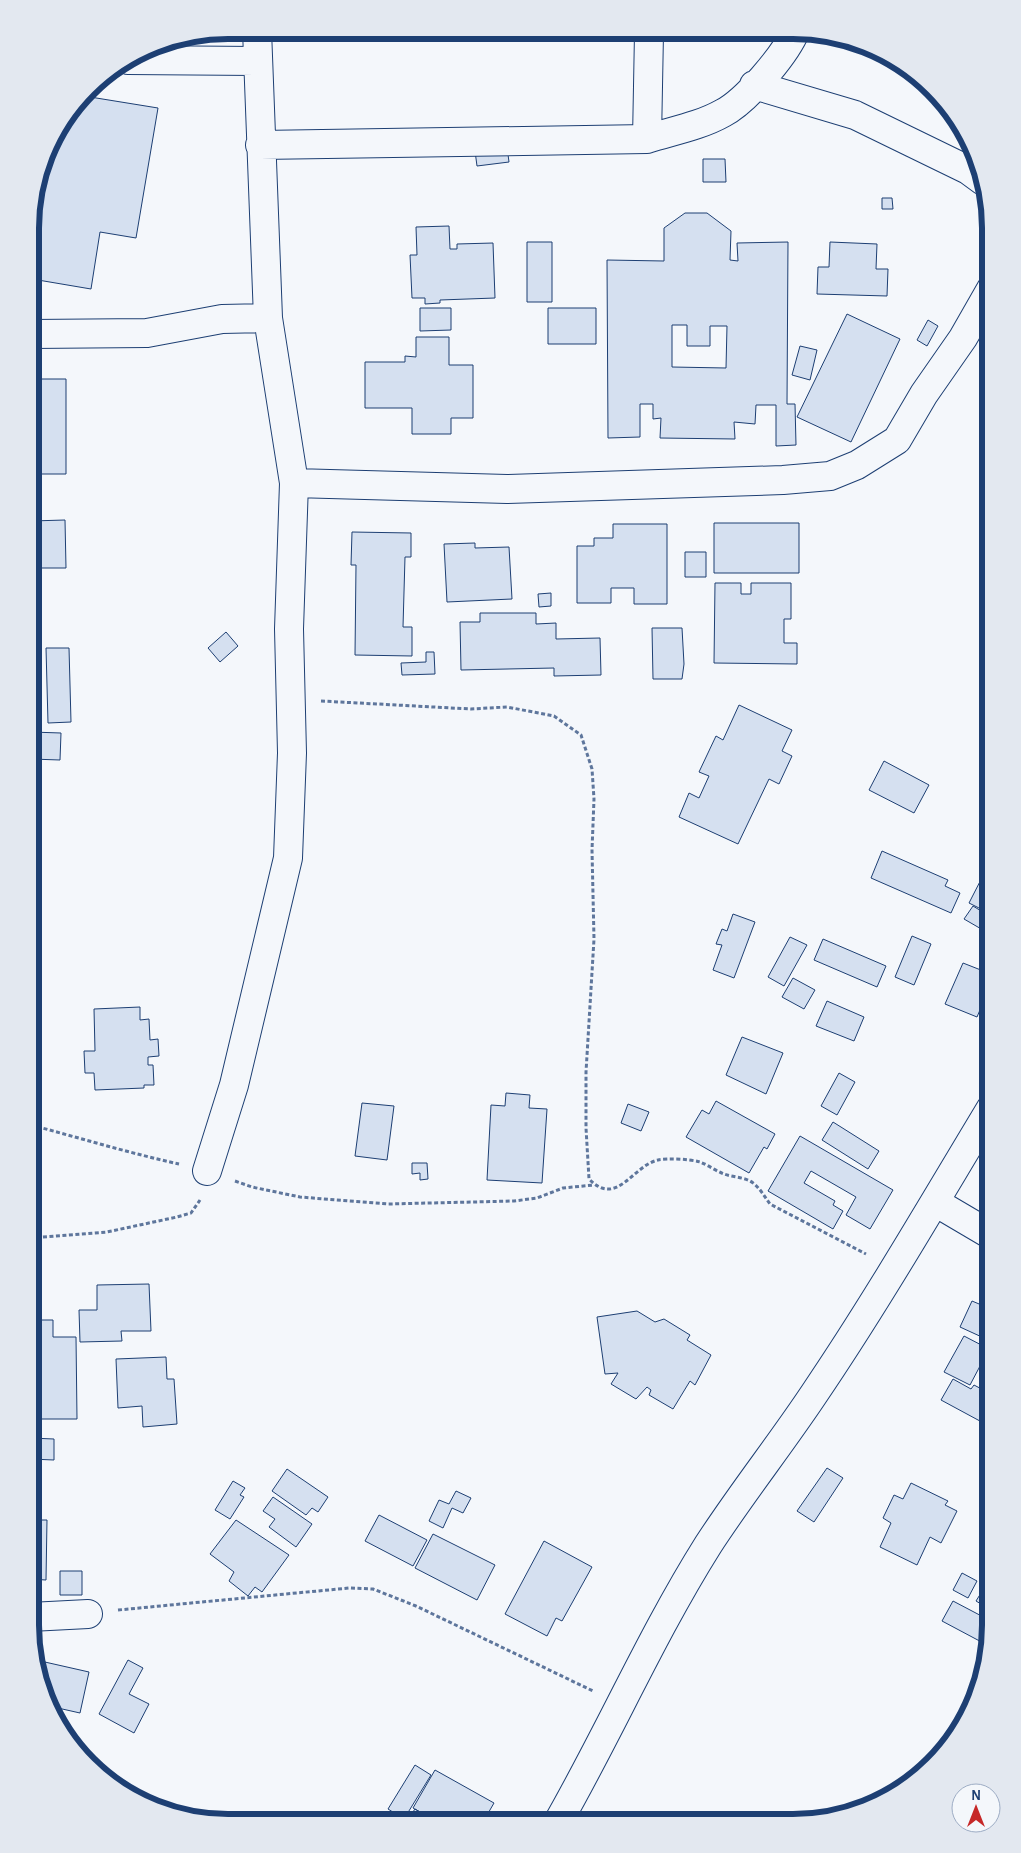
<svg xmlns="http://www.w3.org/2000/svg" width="1021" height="1853" viewBox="0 0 1021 1853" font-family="'Alegreya Sans',sans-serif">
	<rect width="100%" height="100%" fill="#f4f7fb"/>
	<path fill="#d5e0f0" stroke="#1d3f73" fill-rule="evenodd" d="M84,96L158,108L136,238L100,232L91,289L32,279V202L50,140Z
		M507,147L509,162L477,166L475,151Z
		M703,159H725L726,182H703Z
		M882,198H892L893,209H882Z
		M685,213H707L731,231L730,260L738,261L737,243L788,242L787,404H795L796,445L776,446V405H756L755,424L734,422L735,439L660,438L661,418L653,419V404H640V437L608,438L607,260L664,261V228ZM672,325H687V346H710V326H727L726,368L672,367Z
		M449,226L450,249H457V244L493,243L495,298L440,300V303L425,304V298H412L410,255H417L416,227Z
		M527,242H552V302H527Z
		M830,242L877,244L876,269H888L887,296L817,294L818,267H829Z
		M420,308H451V330L420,331Z
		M548,308H596V344H548Z
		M847,314L900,339L851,442L797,417Z
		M928,320L938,326L927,346L917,340Z
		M416,337H449V365H473V418H451V434H412V408H365V362H405V356L416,357Z
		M800,346L817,350L810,380L792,375Z
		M31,379H66V474H31Z
		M991,429V451L981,446Z
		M65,520L66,568H31V521Z
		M714,523H799V573H714Z
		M613,524H667V604H634V588H611V603H577V546H594V538H613Z
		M352,532L411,533V557H405L403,627H412V656L355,655L356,565H351Z
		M475,543V548L509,547L512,599L447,602L444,544Z
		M685,552H706V577H685Z
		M715,583H741V594H751V583H791V619H784V643H797V664L714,663Z
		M551,593V606L539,607L538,594Z
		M480,613H536V624L556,623V639L600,638L601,675L554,676V668L461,670L460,622H480Z
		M652,628H682L684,664L682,679H653Z
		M226,632L238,646L220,662L208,648Z
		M46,648H69L71,722L48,723Z
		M426,652H434L435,674L402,675L401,663L426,662Z
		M739,705L792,730L782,751L792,756L779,784L769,779L738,844L679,817L689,793L699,798L709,776L699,772L716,736L723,740Z
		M31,732L61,733L60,760L31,759Z
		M884,761L929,785L914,813L869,790Z
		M882,851L948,880L945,886L960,893L951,913L871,878Z
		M991,860V914L969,903Z
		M973,906L991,917L983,930L964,919Z
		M733,914L755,922L734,978L713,970L722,945L716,944L722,929L727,931Z
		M912,936L931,944L914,985L895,977Z
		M790,937L807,945L784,986L768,977Z
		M823,939L886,966L877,987L814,960Z
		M963,963L991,974V984L977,1017L945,1004Z
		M793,978L815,990L804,1009L782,997Z
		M827,1001L864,1017L854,1041L816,1026Z
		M140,1007V1020L149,1019L150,1040L158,1039L159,1056L148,1057V1065H153L154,1085H144V1088L95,1090L94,1073H85L84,1051H95L94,1009Z
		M742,1037L783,1053L766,1094L726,1075Z
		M839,1073L855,1082L837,1115L821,1106Z
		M506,1093L530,1095L529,1108L547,1109L542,1183L487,1180L491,1105L505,1106Z
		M716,1101L775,1134L767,1149L764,1147L749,1173L686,1137L702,1110L709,1114Z
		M362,1103L394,1106L387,1160L355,1156Z
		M628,1104L649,1112L641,1131L621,1123Z
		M833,1122L879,1151L868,1169L822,1140Z
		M800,1136L893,1190L870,1229L846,1215L856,1197L811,1171L804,1183L835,1201L833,1205L843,1211L833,1229L768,1191Z
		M412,1163H427L428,1179L420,1180V1173L412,1174Z
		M149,1284L151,1331H121L122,1341L80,1342L79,1310H97V1285Z
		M972,1301L991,1309V1325L984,1338L960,1327Z
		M637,1311L655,1322L664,1319L690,1335L687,1340L711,1355L695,1385L690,1381L673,1409L649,1395L651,1390L647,1387L636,1399L611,1384L618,1373L605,1374L597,1317Z
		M30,1320H53V1337H76L77,1419H33V1408H30Z
		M964,1336L989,1349L970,1385L944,1372Z
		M166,1357L167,1379H174L177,1424L143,1427L142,1406L118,1408L116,1359Z
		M953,1379L971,1389L974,1385L991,1394L987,1405L991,1407V1427L941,1400Z
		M30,1438L54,1439V1460L30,1459Z
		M827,1468L843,1478L814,1522L797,1511Z
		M287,1469L328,1497L318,1512L312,1508L306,1515L272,1491Z
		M233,1481L245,1488L240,1495L244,1497L230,1519L215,1510Z
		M911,1483L948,1501L945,1505L957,1511L941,1543L930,1537L917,1565L880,1547L891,1523L883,1518L894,1495L903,1499Z
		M456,1491L471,1498L463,1513L452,1508L443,1528L429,1521L439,1500L449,1504Z
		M273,1497L312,1524L296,1547L269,1527L275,1519L263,1511Z
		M379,1515L427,1540L413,1566L365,1541Z
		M30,1520H47L46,1580L30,1579Z
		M236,1520L289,1555L262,1592L255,1587L248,1596L229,1581L234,1572L210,1554Z
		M433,1534L495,1565L477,1600L415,1568Z
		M544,1541L592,1567L562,1621L556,1618L547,1636L505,1614Z
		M60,1571H82V1595H60Z
		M962,1573L977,1581L968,1598L953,1590Z
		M986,1585L991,1588V1610L976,1601Z
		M953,1601L991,1621L989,1646L942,1621Z
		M36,1660L89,1672L80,1713L49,1706L41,1689Z
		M128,1660L143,1668L129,1694L149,1704L134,1733L99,1714Z
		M415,1765L431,1775L404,1819L388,1809Z
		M435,1770L494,1803L483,1822H438L413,1808Z
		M415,1809L435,1821L434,1822H413L408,1819Z"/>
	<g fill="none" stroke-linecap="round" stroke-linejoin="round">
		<g stroke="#1d3f73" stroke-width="30">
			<path id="minor" d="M128,60L258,61
				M754,85L855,115L968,170L983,181
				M647,139L649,33
				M260,145L647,139C672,131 700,126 723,113C746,101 783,57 794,34
				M32,334L147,333L222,319L268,318
				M294,483L507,489L783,480L830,476L857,465L897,440L924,394L963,338L991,289
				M207,1171L234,1085L288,858L292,753L289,629L294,483L268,318L257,30
				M935,1202L991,1235
				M30,1617L88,1614
				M558,1822C610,1731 652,1634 708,1545C741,1494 780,1445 814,1394C877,1301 933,1204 991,1108"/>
		</g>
		<path stroke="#5e769c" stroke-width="3" stroke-dasharray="4 2.5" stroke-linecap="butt" d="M321,701L471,709L507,707L554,716L581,735L592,769L594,799L592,850L594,939L586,1072V1128L589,1179C617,1208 632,1166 658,1160C669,1158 689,1159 700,1162C708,1165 716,1171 724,1174C732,1177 742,1177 750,1181C759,1186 764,1196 770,1204L866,1254
			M31,1125C80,1138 129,1153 179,1164
			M235,1181L252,1187L300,1197L388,1204L514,1201L537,1198L563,1188L594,1185
			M30,1238L107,1232L177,1217L191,1213L200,1200
			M118,1610L349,1588L373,1589L416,1606L593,1691"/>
		<use href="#minor" stroke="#f4f7fb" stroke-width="28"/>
	</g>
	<path d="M0 0H1021V1853H0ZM228 39H793A189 189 0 0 1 982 228V1625A189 189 0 0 1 793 1814H228A189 189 0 0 1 39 1625V228A189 189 0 0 1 228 39Z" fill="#e3e8f0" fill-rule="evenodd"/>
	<path fill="none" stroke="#1d3f73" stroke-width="6" d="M228 39H793A189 189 0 0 1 982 228V1625A189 189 0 0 1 793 1814H228A189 189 0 0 1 39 1625V228A189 189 0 0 1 228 39Z"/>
	<g transform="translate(976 1808)"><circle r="24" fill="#f4f7fb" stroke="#9eadc5"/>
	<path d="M0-4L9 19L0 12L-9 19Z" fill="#c62828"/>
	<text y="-8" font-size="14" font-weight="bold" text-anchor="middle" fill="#1d3f73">N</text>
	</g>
</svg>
